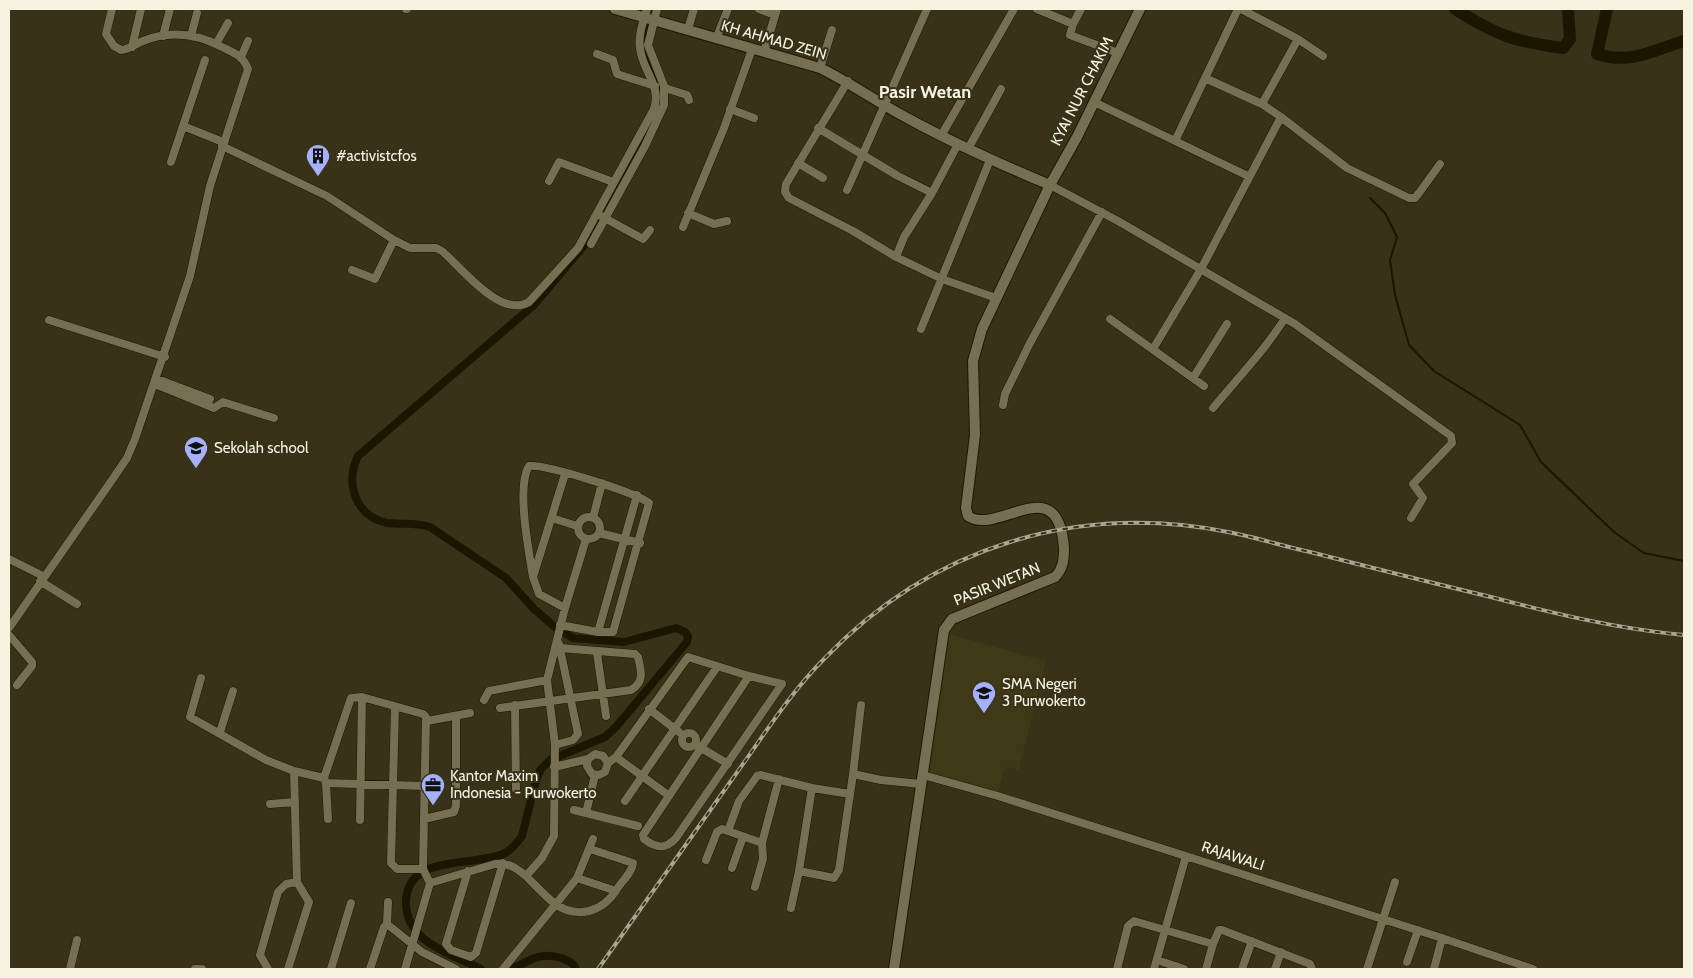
<svg xmlns="http://www.w3.org/2000/svg" width="1693" height="978" viewBox="0 0 1693 978" font-family="Cabin,sans-serif">
	<rect width="100%" height="100%" fill="#373218"/>
	<path fill="#403917" d="M949,634L1046,661L1019,770L1005,767L998,793L925,773Z"/>
	<g fill="none" stroke-linecap="round" stroke-linejoin="round">
		<path stroke="#1b1600" stroke-width="2" d="M1370,198L1385,213L1397,237L1390,260L1395,295L1409,345L1434,371L1520,425L1541,462L1614,532L1644,553L1684,561"/>
		<path stroke="#1b1600" stroke-width="8" d="M652,9C649,22 643,37 646,51C651,73 669,89 656,113
			M481,969C451,954 406,942 406,903C406,853 473,867 503,854C511,851 517,843 522,836L536,780L541,769L550,760L605,737L616,727L687,642L688,636L685,632L676,628L624,642L573,638L555,627L534,609L506,578L430,527C416,522 402,525 387,523C355,516 345,483 358,456L534,305L587,242L648,127
			M513,969C530,959 541,952 561,958C568,961 573,962 576,969"/>
		<path stroke="#1b1600" stroke-width="12" d="M1455,9C1496,35 1515,42 1563,48L1570,39L1568,9
			M1607,9L1597,54C1630,65 1653,50 1684,41"/>
		<g stroke="#1f1901" stroke-width="9">
			<path id="minor" d="M406,9H407
				M759,9L775,15
				M1037,9L1073,24L1070,35L1118,53
				M1241,9L1298,39L1323,56
				M1073,24L1081,9
				M688,29L694,9
				M163,36L170,9
				M191,36L197,13
				M716,39L728,9
				M216,44L228,23
				M132,47L141,9
				M764,52L777,9
				M597,54L613,60L617,74L655,86
				M241,57L248,41
				M205,60L183,126L223,142
				M820,68L832,30
				M1205,78L1262,104
				M848,81L786,184L785,192L789,198L853,231L896,257L942,279L996,298
				M665,88L687,95L689,100
				M1094,102L1248,176
				M730,109L754,118
				M1281,117L1347,168L1409,198H1415L1419,193L1440,164
				M818,128L898,176L932,193
				M941,136L1014,9
				M1175,141L1238,9
				M222,146L327,196L394,240L375,279L352,270
				M968,149L1001,89
				M171,162L183,126
				M798,163L823,178
				M549,181L559,162L613,182
				M1050,185L1118,221L1295,324L1451,436L1452,443L1413,484L1423,498L1411,518
				M847,190L927,9
				M688,213L714,224L727,221
				M601,216L643,239L650,230
				M683,227L724,128L752,49
				M394,240L410,248H436L442,251C461,267 500,319 529,302L578,248L654,109C662,85 642,71 640,48C638,35 643,22 647,9
				M591,244L645,146L664,105V86L648,45L657,9
				M896,257L904,237L932,193L958,144
				M1110,319L1204,386
				M49,320L165,357
				M921,329L990,160
				M1153,349L1201,269L1281,117L1262,104L1298,39
				M1193,378L1227,324
				M157,379L210,399
				M155,384L214,408L223,402L274,418
				M1003,405L1005,394L1030,343L1102,212
				M1213,408C1237,379 1265,350 1285,318
				M578 528a11 11 0 1 1 22 0a11 11 0 1 1-22 0Z
				M552,518L577,526
				M593,518L602,483
				M599,533L640,543
				M9,559L43,576
				M533,577C529,552 516,487 529,466C546,464 634,492 649,503L613,632H598L560,625
				M40,581L77,604
				M565,608L539,594L533,577L565,474
				M9,628L112,480L127,458L135,439L190,276L210,186L248,69C243,56 234,53 222,47C197,34 170,30 143,41C135,44 129,50 121,50L114,46L106,34L112,9
				M598,632L637,495
				M9,635L32,662V666L17,685
				M597,653L606,716
				M201,678L190,717L266,760L294,771L324,778L326,783L425,786
				M484,700L489,691L547,680
				M515,705L516,789
				M395,707L391,863L397,869H423
				M500,708L631,690C645,682 641,670 638,657L635,654L560,648
				M649,709L679,732
				M427,721L470,713
				M220,732L233,691
				M682 740a7 7 0 1 1 14 0a7 7 0 1 1-14 0Z
				M555,745L573,740L578,734L559,644
				M698,746L728,764
				M616,757L668,795
				M588,759L587,766L592,774L599,775L605,772L608,763L616,757L688,657L749,676L782,684L676,838C665,850 656,848 644,839L643,835L749,676
				M554,767L588,759L595,754L603,756L608,763
				M853,774L861,705
				M923,775L998,796L1442,938L1533,969
				M324,778L351,698L362,697L423,714L426,717L423,869L430,883L405,969
				M326,783L328,819
				M812,788L799,871L834,878L839,870L853,774L881,780L921,784
				M625,801L717,667
				M270,804L295,802
				M574,810L638,826
				M586,813L595,775
				M424,819L454,812L456,806V716
				M360,820L362,697
				M762,843L779,779
				M706,860L717,832L722,829L728,831
				M732,868L743,837
				M468,871L446,944L451,950L471,957L476,953L503,863
				M526,876C535,885 544,895 554,903C577,920 603,912 617,889C622,881 632,873 633,863L590,849
				M577,878L616,891
				M430,883L495,864C509,863 515,867 526,876L542,858L554,836L555,745L547,680L565,608L586,539
				M755,887L763,859L762,843L728,831L739,801L757,776L761,775L812,788L850,794
				M791,908L799,871
				M387,924L422,952L456,969
				M1157,960L1184,969
				M1407,962L1418,930
				M70,969L77,940
				M195,969H202
				M268,969L260,955L278,892L286,884L297,882
				M288,969L309,902L297,882L294,771
				M331,969L351,903
				M370,969L384,927L387,924L388,902
				M503,969L577,878L593,839
				M1117,969L1128,926L1134,921L1213,944L1219,930H1222L1310,964L1312,969
				M1154,969L1186,856
				M1206,969L1213,944
				M1242,969L1252,941
				M1275,969L1281,952
				M1367,969L1395,882
				M1434,969L1442,938"/>
		</g>
		<g stroke="#1f1901" stroke-width="12">
			<path id="tertiary" d="M615,9L820,68C851,83 878,103 909,119C955,144 1002,165 1050,185
				M894,969L944,630L952,619L1055,577C1063,569 1064,560 1064,548C1058,467 998,537 968,516L966,508L975,435L973,361L982,329L1050,185L1077,137L1140,9"/>
		</g>
		<use href="#minor" stroke="#756f54" stroke-width="8"/>
		<use href="#tertiary" stroke="#756f54" stroke-width="10"/>
		<g stroke="#a9a591" stroke-width="4">
			<path id="rail" d="M598,969C643,905 688,842 733,778C762,738 789,694 824,659C931,547 1076,502 1228,532C1255,537 1282,546 1310,552C1369,567 1428,582 1487,596C1552,613 1617,629 1684,635"/>
		</g>
		<use href="#rail" stroke="#373218" stroke-width="2" stroke-dasharray="5.5" stroke-linecap="butt"/>
	</g>
	<defs>
		<g id="building-pin" transform="scale(1.25)"><path d="M0 17L-7.5 6A9.5 9.5 0 1 1 7.5 6Z" fill="#a6b1fc" stroke="#373218"/><path d="M-4-6H4V6H1V3H-1V6H-4ZM-2.5-4.3h1.7v1.8h-1.7ZM.8-4.3h1.7v1.8H.8ZM-2.5-1h1.7V.8h-1.7ZM.8-1h1.7V.8H.8Z" fill="#111"/></g>
		<g id="school-pin" transform="scale(1.25)"><path d="M0 17L-7.5 6A9.5 9.5 0 1 1 7.5 6Z" fill="#a6b1fc" stroke="#373218"/><path d="M0-5L7-2L0 1L-7-2ZM-4 1L0 2.5L4 1V4Q0 6-4 4Z" fill="#111"/></g>
		<g id="office-pin" transform="scale(1.25)"><path d="M0 17L-7.5 6A9.5 9.5 0 1 1 7.5 6Z" fill="#a6b1fc" stroke="#373218"/><path d="M-6-3h4V-5.5h4V-3h4V5H-6ZM-1-4.5V-3h2v-1.5ZM-6 0V1H6V0Z" fill="#111"/></g>
	</defs>
	<g fill-rule="evenodd">
		<use href="#building-pin" x="318" y="156"/>
		<use href="#school-pin" x="196" y="448"/>
		<use href="#school-pin" x="984" y="693"/>
		<use href="#office-pin" x="433" y="785"/>
	</g>
	<g text-anchor="middle" stroke-width="4" stroke-linejoin="round" paint-order="stroke">
		<g font-size="15" fill="#f6f3e3" stroke="#373218">
			<text transform="translate(774 40) rotate(16)" y="5">KH AHMAD ZEIN</text>
			<text transform="translate(1082 91) rotate(-63)" y="5">KYAI NUR CHAKIM</text>
			<text transform="translate(997 584) rotate(-22)" y="5">PASIR WETAN</text>
			<text transform="translate(1233 856) rotate(18)" y="5">RAJAWALI</text>
		</g>
		<g font-size="15" fill="#f6f3e3" stroke="#373218" text-anchor="start">
			<text x="336" y="161">#activistcfos</text>
			<text x="214" y="453">Sekolah school</text>
			<text x="1002" y="689">SMA Negeri<tspan x="1002" dy="17">3 Purwokerto</tspan></text>
			<text x="450" y="781">Kantor Maxim<tspan x="450" dy="17">Indonesia - Purwokerto</tspan></text>
		</g>
		<g font-size="18" font-weight="bold" fill="#f6f3e3" stroke="#373218">
			<text x="925" y="98">Pasir Wetan</text>
		</g>
	</g>
	<rect width="1693" height="978" fill="none" stroke="#f6f3e3" stroke-width="20"/>
</svg>
